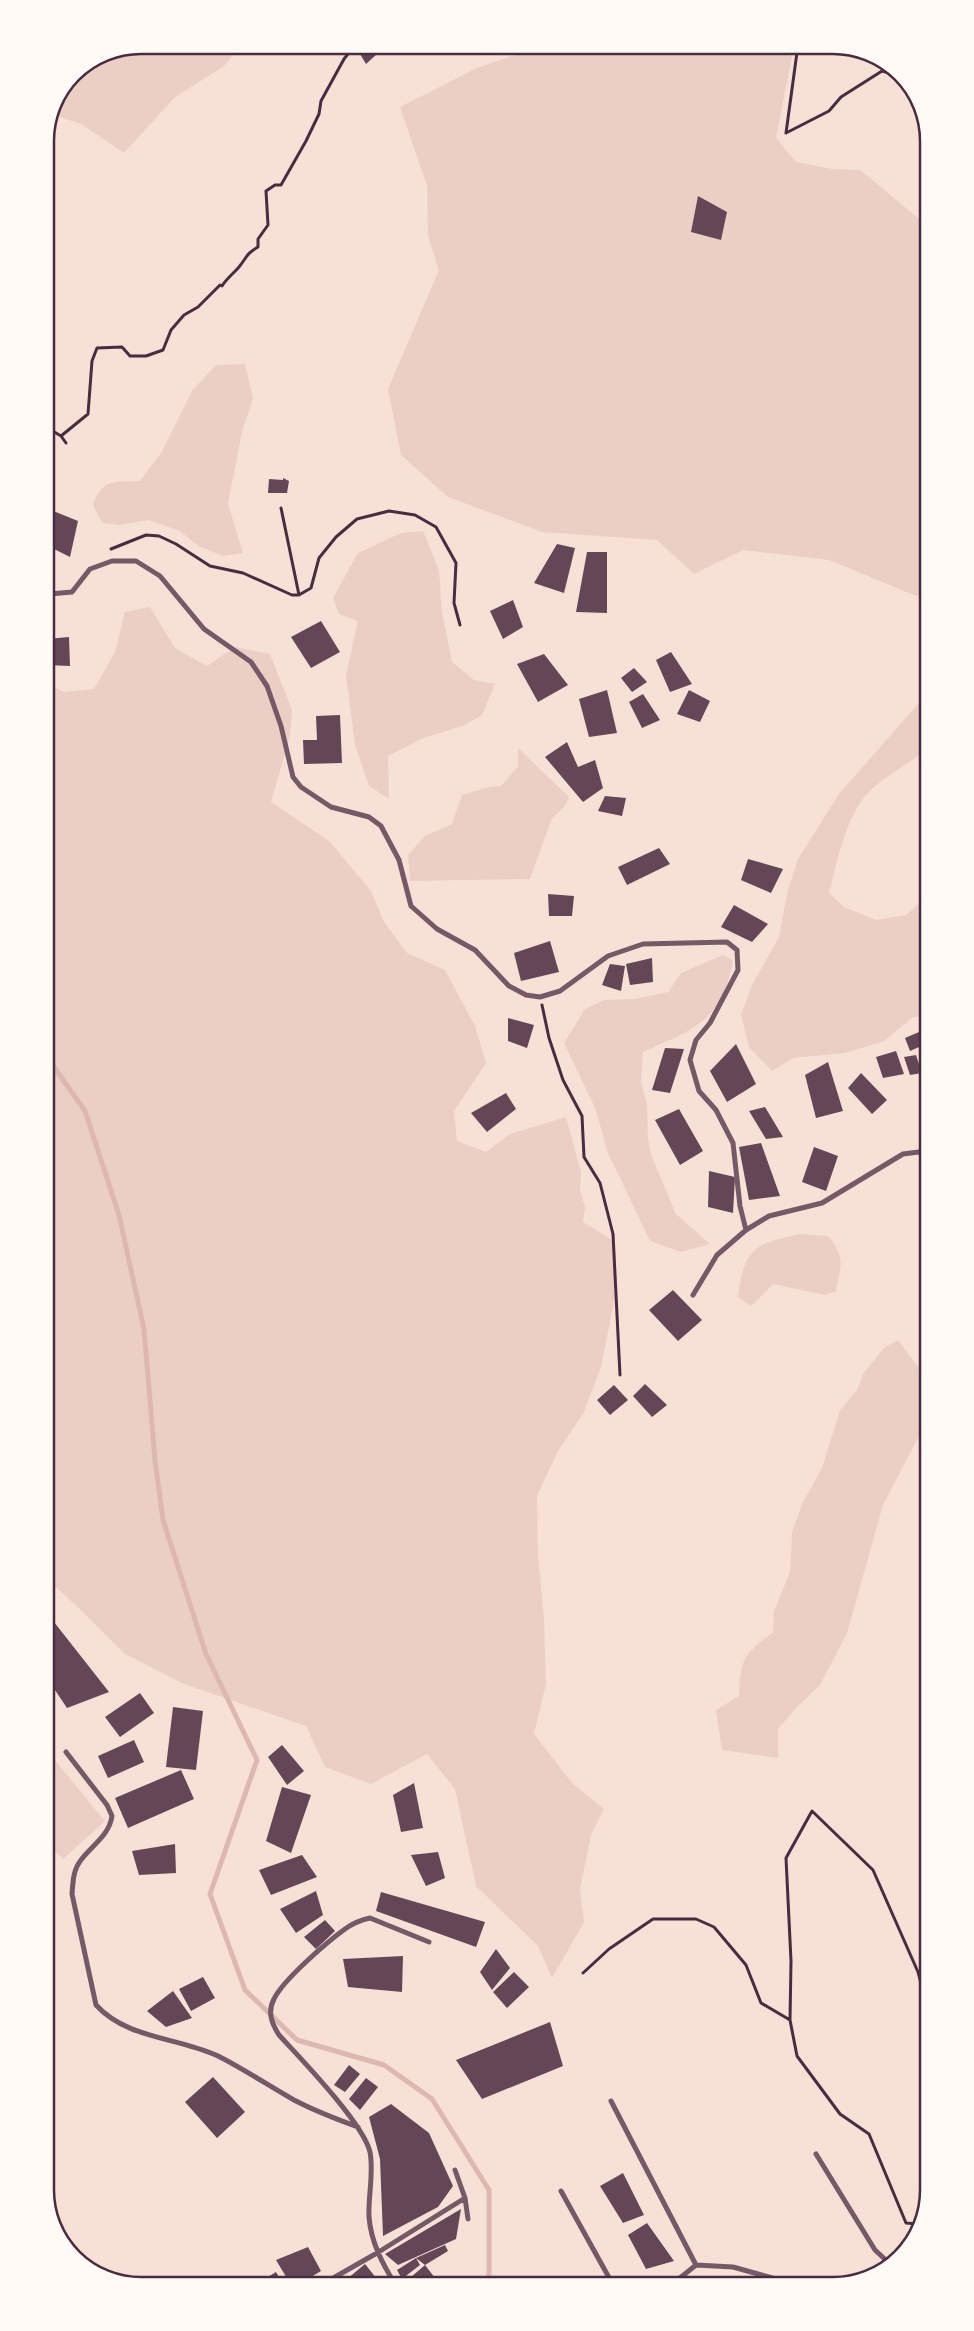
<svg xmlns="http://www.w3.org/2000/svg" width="974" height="2331" viewBox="0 0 974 2331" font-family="'Fira Sans',sans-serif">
	<rect width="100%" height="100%" fill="#f7e1d7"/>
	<path fill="#ebcfc5" d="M140,45H241L224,66L174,98L124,153L81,124L54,115L73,73L104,52Z
		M545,45H782L792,57L776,138L796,162L833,169L860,170L924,223L925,592L916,596L829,560L743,550L694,574L657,540L542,532L448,497L401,455L388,389L439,270L428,236L427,186L400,107L477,68Z
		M245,364L253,399L242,432L228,504L243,553L223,556L198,546L180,531L148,520L119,525L102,523L93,505C102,478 115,482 140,481L161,453L192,391L216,365Z
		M423,531L439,570L442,612L452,662L474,680L495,684L482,715L465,725L421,739L388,756L389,799L369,786L355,745L346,675L358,621L339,614L333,598L358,553L401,533Z
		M150,607L175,648L207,666L235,647L270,654L292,710L290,736L271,802L329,841L371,891L384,922L407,953L445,970L475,1026L486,1063L454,1111L457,1141L486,1152L510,1134L566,1117L581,1172L580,1190L585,1207L583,1222L615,1242L616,1292L601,1367L584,1412L558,1451L537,1496L538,1555L544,1619L546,1684L534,1734L572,1783L604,1809L591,1835L580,1889L584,1922L552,1978L538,1946L476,1886L455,1789L427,1754L371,1784L325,1767L306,1726L184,1684L125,1654L80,1609L49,1581L46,683L64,692L94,689L115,652L125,612Z
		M925,696L926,751C907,764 885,776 869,792C846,815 837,862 829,893L844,907L876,920L906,915L926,897V1016L913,1017L884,1041L845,1053L793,1058L772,1071L749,1047L741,1015L752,985L779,937L787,894L798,859L839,794Z
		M518,748L569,797L565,806L552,818L530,879L410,881L408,855L425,836L452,824L462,795L489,787L501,786L518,766Z
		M723,955L733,960C723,1021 694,1029 643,1052L641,1083L647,1103L648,1139L651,1155L676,1214L710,1244L681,1252L650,1241L607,1151L596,1110L564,1043L585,1009L604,1000L634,999L668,992L681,973Z
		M800,1234L828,1236C846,1258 841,1264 836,1291L825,1295L773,1284L751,1306L738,1297C744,1248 754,1244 800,1234Z
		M898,1340L918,1367L921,1401L919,1436L883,1505L847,1633L820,1685L795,1709L778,1729V1758L722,1750L716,1710L739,1696C741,1657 743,1656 773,1632L774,1611L790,1572L792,1533L802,1504L822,1468L840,1410L857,1390L863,1374L884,1348Z
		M49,1753L105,1821L63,1859L49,1846Z"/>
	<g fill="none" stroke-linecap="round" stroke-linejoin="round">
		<path stroke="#dcb8b0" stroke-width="5" d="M47,1057L85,1111L119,1215L144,1329L155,1460L163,1520L206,1654L257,1760L210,1894L245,1990L297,2040L384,2065L432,2099L489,2190V2279L492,2283"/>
	</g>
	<path fill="#644757" d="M361,45H387L366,64L357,49Z
		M698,196L727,212L721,240L691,232Z
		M283,478L289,481L287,493H268L269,479L283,480Z
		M46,508L78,521L70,557L46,545Z
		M557,544L575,548L564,593L534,583Z
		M587,552H607V613L576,612Z
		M513,600L523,627L503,639L490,611Z
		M321,621L340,652L311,668L291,637Z
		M69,637L70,666L46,665V639Z
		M671,652L692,684L670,692L656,660Z
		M544,654L568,685L538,702L517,664Z
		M634,668L647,682L632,692L621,678Z
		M607,690L617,733L589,737L579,699Z
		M689,690L710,701L700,722L677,714Z
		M643,694L660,720L642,728L629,702Z
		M340,715L342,763L304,764L303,740H317L316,716Z
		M567,742L578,767L595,760L603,788L583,802L545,757Z
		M605,796L626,798L622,816L598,811Z
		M659,848L670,864L627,885L618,867Z
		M748,859L783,869L771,893L741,880Z
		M548,894L574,896L572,916H549Z
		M734,905L768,924L752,942L721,927Z
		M550,941L559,972L521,981L514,953Z
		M652,958L653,982L630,985L626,964Z
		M610,964L625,966L621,991L602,985Z
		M508,1018L534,1025L527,1048L508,1041Z
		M926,1029V1044L910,1051L905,1038Z
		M736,1044L756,1084L727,1102L710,1071Z
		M665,1048L684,1049L670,1093L652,1090Z
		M896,1051L904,1074L883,1078L876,1057Z
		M916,1055L922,1073L910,1075L904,1057Z
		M828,1062L843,1111L816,1118L805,1075Z
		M861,1073L887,1100L872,1114L848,1088Z
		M506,1093L516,1109L487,1132L471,1113Z
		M765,1107L783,1137L766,1139L749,1111Z
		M679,1109L703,1151L680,1165L655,1120Z
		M761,1143L780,1196L749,1200L739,1147Z
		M814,1147L838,1156L826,1191L802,1182Z
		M709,1171L735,1177L733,1213L708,1207Z
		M673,1290L702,1320L678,1341L649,1310Z
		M645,1384L667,1405L652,1417L633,1396Z
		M614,1385L628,1400L610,1415L597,1400Z
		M54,1622L109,1692L67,1708L49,1681V1626Z
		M140,1693L154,1713L120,1737L105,1717Z
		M173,1707L203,1711L196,1770L166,1767Z
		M134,1740L144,1762L108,1778L98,1756Z
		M282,1745L304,1771L287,1785L268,1757Z
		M181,1770L194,1799L128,1828L115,1798Z
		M414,1783L423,1828L401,1832L393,1795Z
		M282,1787L311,1795L291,1853L266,1841Z
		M175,1844L176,1873L139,1875L132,1851Z
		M438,1852L445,1878L426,1886L411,1855Z
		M302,1855L317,1877L271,1895L259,1870Z
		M316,1891L323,1915L296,1933L280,1909Z
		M381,1892L485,1922L476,1947L376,1911Z
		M325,1920L335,1931L316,1949L304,1937Z
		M496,1949L510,1968L492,1990L480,1972Z
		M403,1956L402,1992L348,1987L343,1959Z
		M514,1972L529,1987L507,2008L493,1992Z
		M203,1977L215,1998L191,2011L179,1989Z
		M173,1991L192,2018L166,2027L147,2011Z
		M550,2022L563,2066L482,2099L456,2060Z
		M349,2065L360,2074L345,2092L334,2085Z
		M213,2077L245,2112L217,2138L185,2102Z
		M366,2078L378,2087L360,2110L349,2099Z
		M391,2104L429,2133L453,2186L438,2207L383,2236L380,2159L369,2117Z
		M623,2173L644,2215L623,2223L600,2186Z
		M461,2209L456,2239L398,2265L385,2254Z
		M647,2223L674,2261L646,2269L628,2235Z
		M445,2245L448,2251L425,2265L416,2258L420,2265L402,2279L397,2270L416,2258Z
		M308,2247L321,2271L298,2285H291L276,2260Z
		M365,2264L381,2284H341Z
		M425,2265L435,2278L427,2284L404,2283Z
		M276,2272L284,2285H264L263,2280Z"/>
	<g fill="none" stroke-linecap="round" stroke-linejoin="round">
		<path stroke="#4a2c40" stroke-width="3" d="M798,45L786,133L829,111L841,97L882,71L900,76
			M46,427L61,436L66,443
			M61,436L88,414L92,361L97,348L122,347L130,356H146L163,350L171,330L184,315L198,307L220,285L222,286C227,278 233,274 239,267C247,257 246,254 258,247V239L268,225L266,191L275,185H281L306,141L319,114L321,101L344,59L355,45
			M281,508L299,595
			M111,549L146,535L159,536L176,544L210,566L243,573L292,595H299L311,588L319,558L336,537L357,519L389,511L415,515L436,527L456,563L454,603L460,625
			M51,604L53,638
			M542,1005L549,1038L563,1080L582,1116L584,1157L600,1183L613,1234L620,1375
			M583,1973L609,1949L653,1919H696L714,1927L746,1965L761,2003L790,2020L791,1961L786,1858L812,1811L873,1870L918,1972L929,2015
			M790,2020L797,2056L840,2114L869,2134L906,2223L918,2224"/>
		<path stroke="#755966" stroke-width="5" d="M46,592L50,594L72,592L90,569L112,561H136L160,576L204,629L251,662L267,686L281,726L293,777L301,787L331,807L369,817L381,826L399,860L411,906L437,929L475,950L509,986L526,995L540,997L560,991L608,956L643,944L727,942L737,950L738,970L710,1023L696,1040L690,1060L699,1091L716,1110L733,1143L740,1206L746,1230
			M693,1295L717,1255L746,1230L769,1216L822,1203L903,1154L927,1151
			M66,1752L107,1805L112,1816C109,1836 92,1845 81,1860C73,1870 73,1882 72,1894L96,2005C127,2039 177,2037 218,2056C244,2069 269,2086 294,2100C315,2111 336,2119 358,2127
			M611,2101L696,2265
			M816,2154L875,2250L889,2263
			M455,2170L465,2198L468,2219
			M561,2191L612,2283
			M675,2282L696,2265L733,2267L787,2282
			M395,2284C382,2263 371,2242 369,2217C368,2196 374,2173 370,2152C363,2123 301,2059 279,2035C272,2024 267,2012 274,1999C283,1980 327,1942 345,1929C353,1923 361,1920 370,1918L429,1942
			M321,2285L377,2253L465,2198"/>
	</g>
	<path d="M0 0H974V2331H0ZM141 54H833A87 87 0 0 1 920 141V2190A87 87 0 0 1 833 2277H141A87 87 0 0 1 54 2190V141A87 87 0 0 1 141 54Z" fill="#fffaf5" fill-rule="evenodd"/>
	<path fill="none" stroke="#4a2c40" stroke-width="2.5" d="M141 54H833A87 87 0 0 1 920 141V2190A87 87 0 0 1 833 2277H141A87 87 0 0 1 54 2190V141A87 87 0 0 1 141 54Z"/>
</svg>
